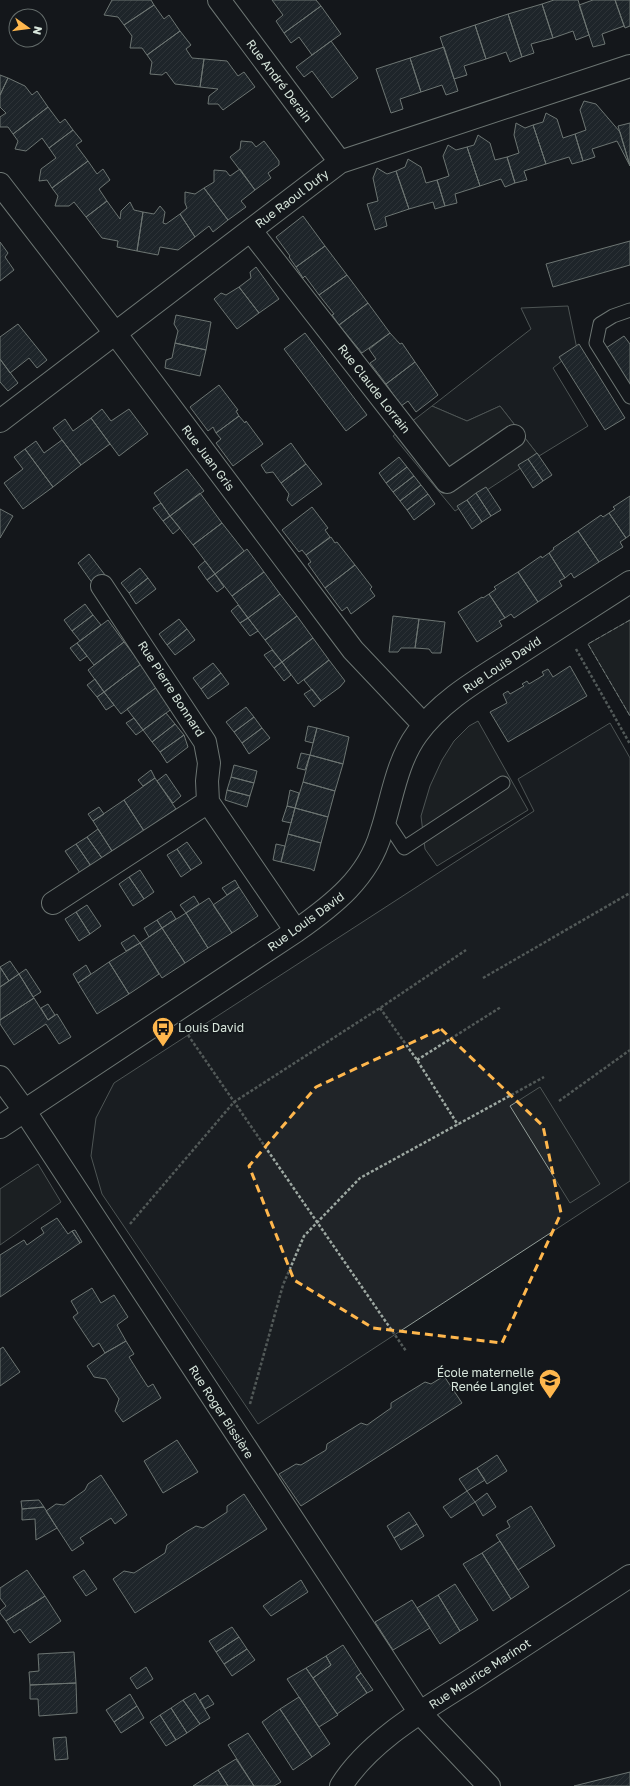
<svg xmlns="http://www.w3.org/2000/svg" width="630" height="1786" viewBox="0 0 630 1786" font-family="'Golos Text',sans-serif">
	<defs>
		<pattern id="building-hatch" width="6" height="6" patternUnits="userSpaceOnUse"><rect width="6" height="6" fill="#2c363c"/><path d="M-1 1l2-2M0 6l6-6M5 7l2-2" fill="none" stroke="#4a5358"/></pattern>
	</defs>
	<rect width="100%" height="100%" fill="#14181c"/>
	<path fill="#202428" stroke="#939e99" d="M568,306L577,349L553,368L588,426L539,456L500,406L467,421L432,406L531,329L521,308Z
		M610,723L630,758V1181L258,1424L102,1194L91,1156L96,1118L114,1083L534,811L518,779Z"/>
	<path fill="#24282b" stroke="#939e99" d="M432,406L467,421L500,406L539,456L455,511L393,436Z
		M630,620V716L588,644Z
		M478,721L528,810L437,866L425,849L421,816L430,786L442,760L454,741L469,726Z
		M540,1087L600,1184L570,1203L510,1106Z
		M38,1164L61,1202L0,1245V1189Z"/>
	<path fill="url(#building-hatch)" stroke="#d8e6dc" d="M112,0H151L154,5L124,25L118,17L104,15Z
		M272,0H316L321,6L284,33L276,21L283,15Z
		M554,0H578L589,35L576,40L573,31L553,38L542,4Z
		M593,0H615L624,26L602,34L605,44L593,47L579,5Z
		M615,0H630V26L625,28Z
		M542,4L553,38L531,44L534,53L522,57L508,14Z
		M154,5L164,19L169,15L180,31L147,55L142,48H130L132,36L124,25Z
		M321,6L341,34L312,55L299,37L291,43L284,33Z
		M508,14L522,57L510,62L506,52L486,59L475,25Z
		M475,25L486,59L464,66L467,75L454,79L440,37Z
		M180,31L191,45L186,49L192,58L204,59L200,87L175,84L166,72L162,75L150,74L152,62L147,55Z
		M331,41L358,78L332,98L312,71L304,77L296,67Z
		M444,47L458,91L446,95L442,85L421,92L410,58Z
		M410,58L421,92L400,99L403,109L391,113L376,69Z
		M204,59L227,61L238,76L244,72L255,87L223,110L218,104H208L209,96L218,89L200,87Z
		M0,75L8,78L0,95Z
		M8,78L25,86L32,95L37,91L48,107L13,134L8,127H0V117L6,113L0,107V95Z
		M584,101L596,104L620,132L630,166L617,141L592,149L595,157L583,161L575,134L586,130L580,110Z
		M48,107L60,123L65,119L73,130L49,148L42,138L26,151L15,149L18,141L13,134Z
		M546,113L557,119L563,138L575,134L583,161L572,164L569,157L546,164L533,125L543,122Z
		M516,123L525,128L533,125L546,164L524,171L527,180L515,183L507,157L519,153L514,135Z
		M630,123V166L618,126Z
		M73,130L82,141L76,145L88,161L52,188L47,180L39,181L41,169L56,158L49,148Z
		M478,135L490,143L495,160L507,157L515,183L505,187L501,179L480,186L467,147L474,145Z
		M241,141L252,142L256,147L264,141L279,161V165L268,173L271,178L255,190L230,157L240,149Z
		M448,145L456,150L467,147L480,186L455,194L457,203L445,206L437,180L449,176L443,156Z
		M408,159L421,167L426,183L437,180L445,206L435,209L433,202L409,209L396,171L405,167Z
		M88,161L97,174L103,169L110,180L99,189L107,201L86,217L74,202L69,206H55L58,196L52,188Z
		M377,168L387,174L396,171L409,209L385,217L387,226L375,230L367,204L378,201L373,178Z
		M240,169L255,190L241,201L246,207L228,220L204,188L214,182V170L226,171L230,176Z
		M204,188L228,220L213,232L209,226L195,237L180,214L187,208L185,203V192L195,194Z
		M107,201L120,219L121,211L130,202L134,210L143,212L137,251L117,247L118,241L102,238L86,217Z
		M160,206L165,212L163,223L166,224L180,214L195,237L178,250L160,247L158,255L137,251L143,212L154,214Z
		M303,216L325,246L296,267L289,257L290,256L276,237Z
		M630,241V265L553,287L546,264Z
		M0,242L8,253L5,257L14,270L0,281Z
		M325,246L347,275L319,295L305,276L303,278L296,267Z
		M256,267L279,299L259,313L239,287L251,278L250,272Z
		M347,275L368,303L339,325L332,315L334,314L319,295Z
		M239,287L259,313L237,329L214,299L221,293L226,295Z
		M368,303L390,333L362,353L339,325Z
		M176,315L211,322L206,350L175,343L178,331L174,324Z
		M18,324L47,360L37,368L29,358L10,373L0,359V337Z
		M305,333L367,415L346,431L284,349Z
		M390,333L400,344L402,343L415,362L386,384L370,363L376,359L369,349Z
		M624,336L630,344V384L606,348Z
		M175,343L206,350L200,376L165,368L166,360L172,358Z
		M579,344L625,418L605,430L559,357Z
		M0,359L18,383L8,391L0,382Z
		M415,362L438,395L416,412L408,401L401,406L386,384Z
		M219,385L238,410L236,411L239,416L216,433L213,427L208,431L190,407Z
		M102,409L111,421L129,409L148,434L119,456L91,418Z
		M239,416L245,423L246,421L263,444L233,466L216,443L221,439L216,433Z
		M91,418L110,444L81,465L53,428L65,419L73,431Z
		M62,440L81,465L53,487L25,449L36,441L44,453Z
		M291,443L306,464L281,483L273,472L266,473L261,465Z
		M25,449L53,487L23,509L4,483L23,469L14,457Z
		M537,453L552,475L543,481L528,459Z
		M399,457L407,467L386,483L379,473Z
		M528,459L543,481L533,488L518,465Z
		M306,464L322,484L292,506L287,500L289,494L281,483Z
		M407,467L414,476L393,492L386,483Z
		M187,469L204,491L170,516L154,493Z
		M414,476L421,485L400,501L393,492Z
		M421,485L428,494L407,510L400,501Z
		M486,487L501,510L491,516L476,493Z
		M200,493L222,523L193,545L170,516Z
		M476,493L491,516L482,522L467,500Z
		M428,494L435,504L414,520L407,510Z
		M630,496V535L626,538L609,513L615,509L613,507Z
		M467,500L482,522L472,529L457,506Z
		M161,503L170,516L163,521L153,508Z
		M312,507L328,528L325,530L330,537L306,555L302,550L299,552L282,530Z
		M0,509L13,516L0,538Z
		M609,513L626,538L620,542L623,547L599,562L578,531L601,515L603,517Z
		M170,516L180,528L173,534L163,521Z
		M222,523L244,551L215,574L193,545Z
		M578,531L599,562L574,578L571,573L565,578L549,553L554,549L553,548Z
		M331,537L335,543L337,542L355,565L325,588L308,564L311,562L306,555Z
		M247,549L264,572L232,596L215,574Z
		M549,553L565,578L559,581L562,586L538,602L518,572L541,556L542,558Z
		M89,554L105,575L93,584L78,563Z
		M205,561L215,574L207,580L198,567Z
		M355,565L372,587L370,589L375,596L351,614L347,607L342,611L325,588Z
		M140,568L148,578L129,593L121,583Z
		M264,572L280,594L248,618L232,596Z
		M518,572L538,602L514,618L511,614L505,618L489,594L496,589L494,587Z
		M215,574L224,587L217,592L207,580Z
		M148,578L156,589L136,604L129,593Z
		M280,594L297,616L265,640L248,618Z
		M489,594L505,618L499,621L502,626L477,642L458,612L482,597L483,598Z
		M85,604L93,615L72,631L64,620Z
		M238,605L248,618L240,623L231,611Z
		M93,615L101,625L80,641L72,631Z
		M297,616L313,638L282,662L265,640Z
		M393,616L419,619L415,648H401L398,652H389Z
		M248,618L258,631L250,636L240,623Z
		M179,619L187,629L167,645L159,634Z
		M419,619L445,622L441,653H432L429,649L415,648Z
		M108,620L124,642L94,665L77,643Z
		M187,629L195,640L175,655L167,645Z
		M313,638L329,660L298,684L282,662Z
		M124,642L141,664L104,692L88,670Z
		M77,643L87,656L80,661L70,648Z
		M272,650L282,662L274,668L264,655Z
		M329,660L345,681L340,687L321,701L304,680Z
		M282,662L291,675L284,681L274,668Z
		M213,663L221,673L201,689L193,678Z
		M141,664L157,687L121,714L104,692Z
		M570,666L587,696L508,742L490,712L507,703L503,694L508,691L510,694L524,686L522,684L527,681L529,684L544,675L542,672L548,669L553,677Z
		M221,673L229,684L208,699L201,689Z
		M95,679L104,692L97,697L87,685Z
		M157,687L173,708L143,730L127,709Z
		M312,689L321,701L314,707L304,694Z
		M104,692L114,705L106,710L97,697Z
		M246,707L254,717L234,732L226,722Z
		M166,713L175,724L152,742L143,730Z
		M254,717L262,728L242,743L234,732Z
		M134,718L143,730L136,735L126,723Z
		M175,724L184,735L160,752L152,742Z
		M308,726L317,728L313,743L305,741Z
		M262,728L270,738L249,754L242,743Z
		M317,728L349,737L343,764L310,755Z
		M184,735L188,747L167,763L160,752Z
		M301,753L310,755L305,770L297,768Z
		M310,755L343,764L335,791L303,782Z
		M234,765L257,771L254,783L231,777Z
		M151,770L155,778L143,786L138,780Z
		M166,774L181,796L173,803L157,781Z
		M231,777L254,783L250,796L227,790Z
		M155,778L176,809L144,831L124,800Z
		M303,782L335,791L328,817L295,808Z
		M227,790L250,796L247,807L225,800Z
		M290,790L299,793L295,808L287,806Z
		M124,800L144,831L112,851L93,821Z
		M287,806L295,808L291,823L282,821Z
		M99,807L104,814L93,821L88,814Z
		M295,808L328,817L321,843L288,834Z
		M98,829L112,851L102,858L87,837Z
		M288,834L321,843L314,871L311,869L281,862Z
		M87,837L102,858L91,866L76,844Z
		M187,842L202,863L191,870L177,849Z
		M76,844L91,866L80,873L65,851Z
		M276,844L285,846L281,862L273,860Z
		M177,849L191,870L181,877L167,855Z
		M140,870L154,892L144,899L129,877Z
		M129,877L144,899L133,906L119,884Z
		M235,880L239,887L227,895L222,888Z
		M239,887L258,916L232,933L213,905Z
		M194,896L199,904L186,913L180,905Z
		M209,898L232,933L208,948L186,913Z
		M87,905L101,926L90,934L76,912Z
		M171,911L176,919L162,928L157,920Z
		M76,912L90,934L79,941L65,919Z
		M186,913L208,948L185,963L162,928Z
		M157,920L162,928L149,937L144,928Z
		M162,928L185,963L162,978L140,943Z
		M134,935L140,943L126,951L121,943Z
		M140,943L159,974L129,994L109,962Z
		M10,961L19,974L9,981L0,967Z
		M109,962L129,994L97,1014L78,983Z
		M86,965L91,974L78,983L73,974Z
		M0,967L9,981L0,987Z
		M26,969L41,992L33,997L19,974Z
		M19,974L34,998L0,1020V987Z
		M34,998L48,1020L57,1014L71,1037L59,1044L46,1024L14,1045L0,1024V1020Z
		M48,1004L55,1015L48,1020L41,1008Z
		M57,1218L68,1234L72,1231L80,1243L0,1297V1255L24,1240L27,1245L44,1233L41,1228Z
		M75,1230L82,1242L80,1243L72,1231Z
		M92,1288L101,1303L114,1295L128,1317L117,1325L126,1341L105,1353L99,1343L93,1347L73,1317L78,1313L71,1301Z
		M126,1341L134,1354L129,1357L139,1373L148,1387L153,1384L161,1398L123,1422L115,1411L119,1399L113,1390L106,1379L94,1377L87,1366L105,1353Z
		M3,1347L20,1372L0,1386V1349Z
		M444,1376L462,1403L301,1506L279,1474L296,1464L301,1465L326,1450L327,1444L361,1423L367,1425L391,1408V1403L425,1382L431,1384Z
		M177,1440L198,1472L163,1493L144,1461Z
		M497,1455L507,1471L487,1484L477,1468Z
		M477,1468L485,1480L467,1491L459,1479Z
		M101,1475L127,1515L115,1524L111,1518L80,1538L84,1543L72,1551L46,1511L56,1504L64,1505L85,1490L88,1484Z
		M467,1491L475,1502L451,1518L443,1507Z
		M487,1493L496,1507L483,1516L475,1502Z
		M244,1494L267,1529L135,1613L113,1579L124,1571L134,1573L165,1553L167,1545L186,1532L196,1526L203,1528L227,1512V1506Z
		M39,1500L44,1507L22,1509L21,1501Z
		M531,1506L555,1546L518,1570L496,1535L510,1527L507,1521Z
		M44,1507L57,1528L36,1540L35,1519L22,1520V1509Z
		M409,1512L417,1524L394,1538L387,1526Z
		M417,1524L424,1536L401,1550L394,1538Z
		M500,1541L529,1587L511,1599L482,1553Z
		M482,1553L511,1599L493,1611L463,1564Z
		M27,1570L45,1596L6,1621L0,1613V1611L6,1606L0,1598V1588Z
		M84,1570L97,1589L86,1596L73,1577Z
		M301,1580L308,1592L271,1616L263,1606Z
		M455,1584L478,1620L460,1631L438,1595Z
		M438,1595L460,1631L440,1644L417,1608Z
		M45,1596L61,1621L30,1643L20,1629L14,1633L6,1621Z
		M412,1600L430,1628L393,1650L375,1622Z
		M232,1627L239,1637L216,1652L209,1641Z
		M239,1637L247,1649L224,1664L216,1652Z
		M343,1645L361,1673L356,1677L367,1693L337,1714L313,1678L331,1665L326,1656Z
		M247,1649L255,1660L232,1676L224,1664Z
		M74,1652L76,1683L30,1685L29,1672L39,1671L38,1654Z
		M326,1656L331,1665L313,1678L306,1668Z
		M146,1667L153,1679L137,1689L130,1678Z
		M306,1668L338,1715L319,1727L287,1679Z
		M361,1673L373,1690L367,1693L356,1677Z
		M76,1683L77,1713L39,1716L38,1699H30V1685Z
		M195,1693L210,1718L200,1724L183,1700Z
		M130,1694L137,1706L114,1722L106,1710Z
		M208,1695L214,1704L205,1709L200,1700Z
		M299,1697L330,1744L312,1757L280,1709Z
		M183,1700L200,1724L187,1733L171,1708Z
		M137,1706L144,1718L121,1733L114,1722Z
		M171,1708L187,1733L176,1740L160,1715Z
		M280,1709L312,1757L293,1770L262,1722Z
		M160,1715L176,1740L166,1746L150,1722Z
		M248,1733L281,1782L274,1786H254L228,1745Z
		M66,1737L68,1759L55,1760L53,1738Z
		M236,1759L254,1786H228L218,1770Z
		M218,1770L228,1786H193Z
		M630,1772V1786H574Z"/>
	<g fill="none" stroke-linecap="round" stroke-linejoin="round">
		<g stroke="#d8e6dc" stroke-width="15">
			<path id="service" d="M630,310L613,316L600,324L596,343L630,397
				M385,819L404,848L503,783"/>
		</g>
		<g stroke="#d8e6dc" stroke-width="24">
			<path id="minor" d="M219,0L340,162
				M0,184L115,333L353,650L424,725
				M251,231L447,482L514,436
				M0,421L340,162L630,66
				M102,586L205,742L209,763L207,781L208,802L296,931
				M53,903L208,802
				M0,1077L24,1110L420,1713L489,1786
				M0,1127L296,931C333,905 368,878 381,833C392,800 396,763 417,734C442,699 483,677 518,654C555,630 593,606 630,582
				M341,1786C371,1738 431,1706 477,1676C528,1643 579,1609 630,1576"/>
		</g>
		<path stroke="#9da8a2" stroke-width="2.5" stroke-dasharray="3 2" stroke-linecap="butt" d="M576,649L630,744
			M483,978L630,893
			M380,1008L417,1060L458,1125
			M188,1035L406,1351
			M417,1060L501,1007
			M559,1101L630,1050
			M130,1224L234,1102L380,1008L466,950
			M250,1404L283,1285L304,1236L360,1178L544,1077"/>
		<use href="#service" stroke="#14181c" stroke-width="13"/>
		<use href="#minor" stroke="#14181c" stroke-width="22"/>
		<path stroke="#d8e6dc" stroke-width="1" stroke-dasharray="5 2" stroke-linecap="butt" d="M630,620L588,644L630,716"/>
	</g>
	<path d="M0 0H630V1786H0ZM441,1029L543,1126L561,1213L502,1343L373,1328L294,1280L249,1166L316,1087Z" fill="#14181c" fill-opacity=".55" fill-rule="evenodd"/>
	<path fill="none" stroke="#ffb74d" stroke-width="3" stroke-dasharray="8 5" stroke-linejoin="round" d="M441,1029L543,1126L561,1213L502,1343L373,1328L294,1280L249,1166L316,1087Z"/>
	<defs>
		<g id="bus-pin" transform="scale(1.15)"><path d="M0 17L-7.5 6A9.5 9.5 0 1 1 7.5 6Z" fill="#ffb74d" stroke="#14181c"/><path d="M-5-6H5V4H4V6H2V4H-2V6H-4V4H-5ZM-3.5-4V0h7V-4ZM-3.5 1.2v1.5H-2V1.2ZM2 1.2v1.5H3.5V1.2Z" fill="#111"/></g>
		<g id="school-pin" transform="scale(1.15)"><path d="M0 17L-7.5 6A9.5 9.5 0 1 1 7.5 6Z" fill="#ffb74d" stroke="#14181c"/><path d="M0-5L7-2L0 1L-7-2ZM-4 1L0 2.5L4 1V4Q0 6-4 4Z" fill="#111"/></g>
	</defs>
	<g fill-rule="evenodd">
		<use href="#bus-pin" x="163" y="1028"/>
		<use href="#school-pin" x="550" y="1380"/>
	</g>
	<g text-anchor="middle" stroke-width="3" stroke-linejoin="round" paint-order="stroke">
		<g font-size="12" fill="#d8e6dc" stroke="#14181c">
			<text transform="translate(279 81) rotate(53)" y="4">Rue André Derain</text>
			<text transform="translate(292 199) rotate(-37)" y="4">Rue Raoul Dufy</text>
			<text transform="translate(374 389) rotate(52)" y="4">Rue Claude Lorrain</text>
			<text transform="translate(208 458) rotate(53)" y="4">Rue Juan Gris</text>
			<text transform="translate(502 665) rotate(-34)" y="4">Rue Louis David</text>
			<text transform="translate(171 689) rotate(57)" y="4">Rue Pierre Bonnard</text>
			<text transform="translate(306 922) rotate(-36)" y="4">Rue Louis David</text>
			<text transform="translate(221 1412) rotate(57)" y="4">Rue Roger Bissière</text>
			<text transform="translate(480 1674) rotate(-33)" y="4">Rue Maurice Marinot</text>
		</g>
		<g font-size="12" fill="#d8e6dc" stroke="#14181c" text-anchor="start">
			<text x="178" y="1032">Louis David</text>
			<text x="534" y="1377" text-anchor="end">École maternelle<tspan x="534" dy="14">Renée Langlet</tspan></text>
		</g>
	</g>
	<g transform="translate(28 28) rotate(104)"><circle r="19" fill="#14181c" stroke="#626a69"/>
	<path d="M0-3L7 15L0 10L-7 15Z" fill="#ffb74d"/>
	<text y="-6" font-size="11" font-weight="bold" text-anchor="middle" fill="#d8e6dc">N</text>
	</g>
</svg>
